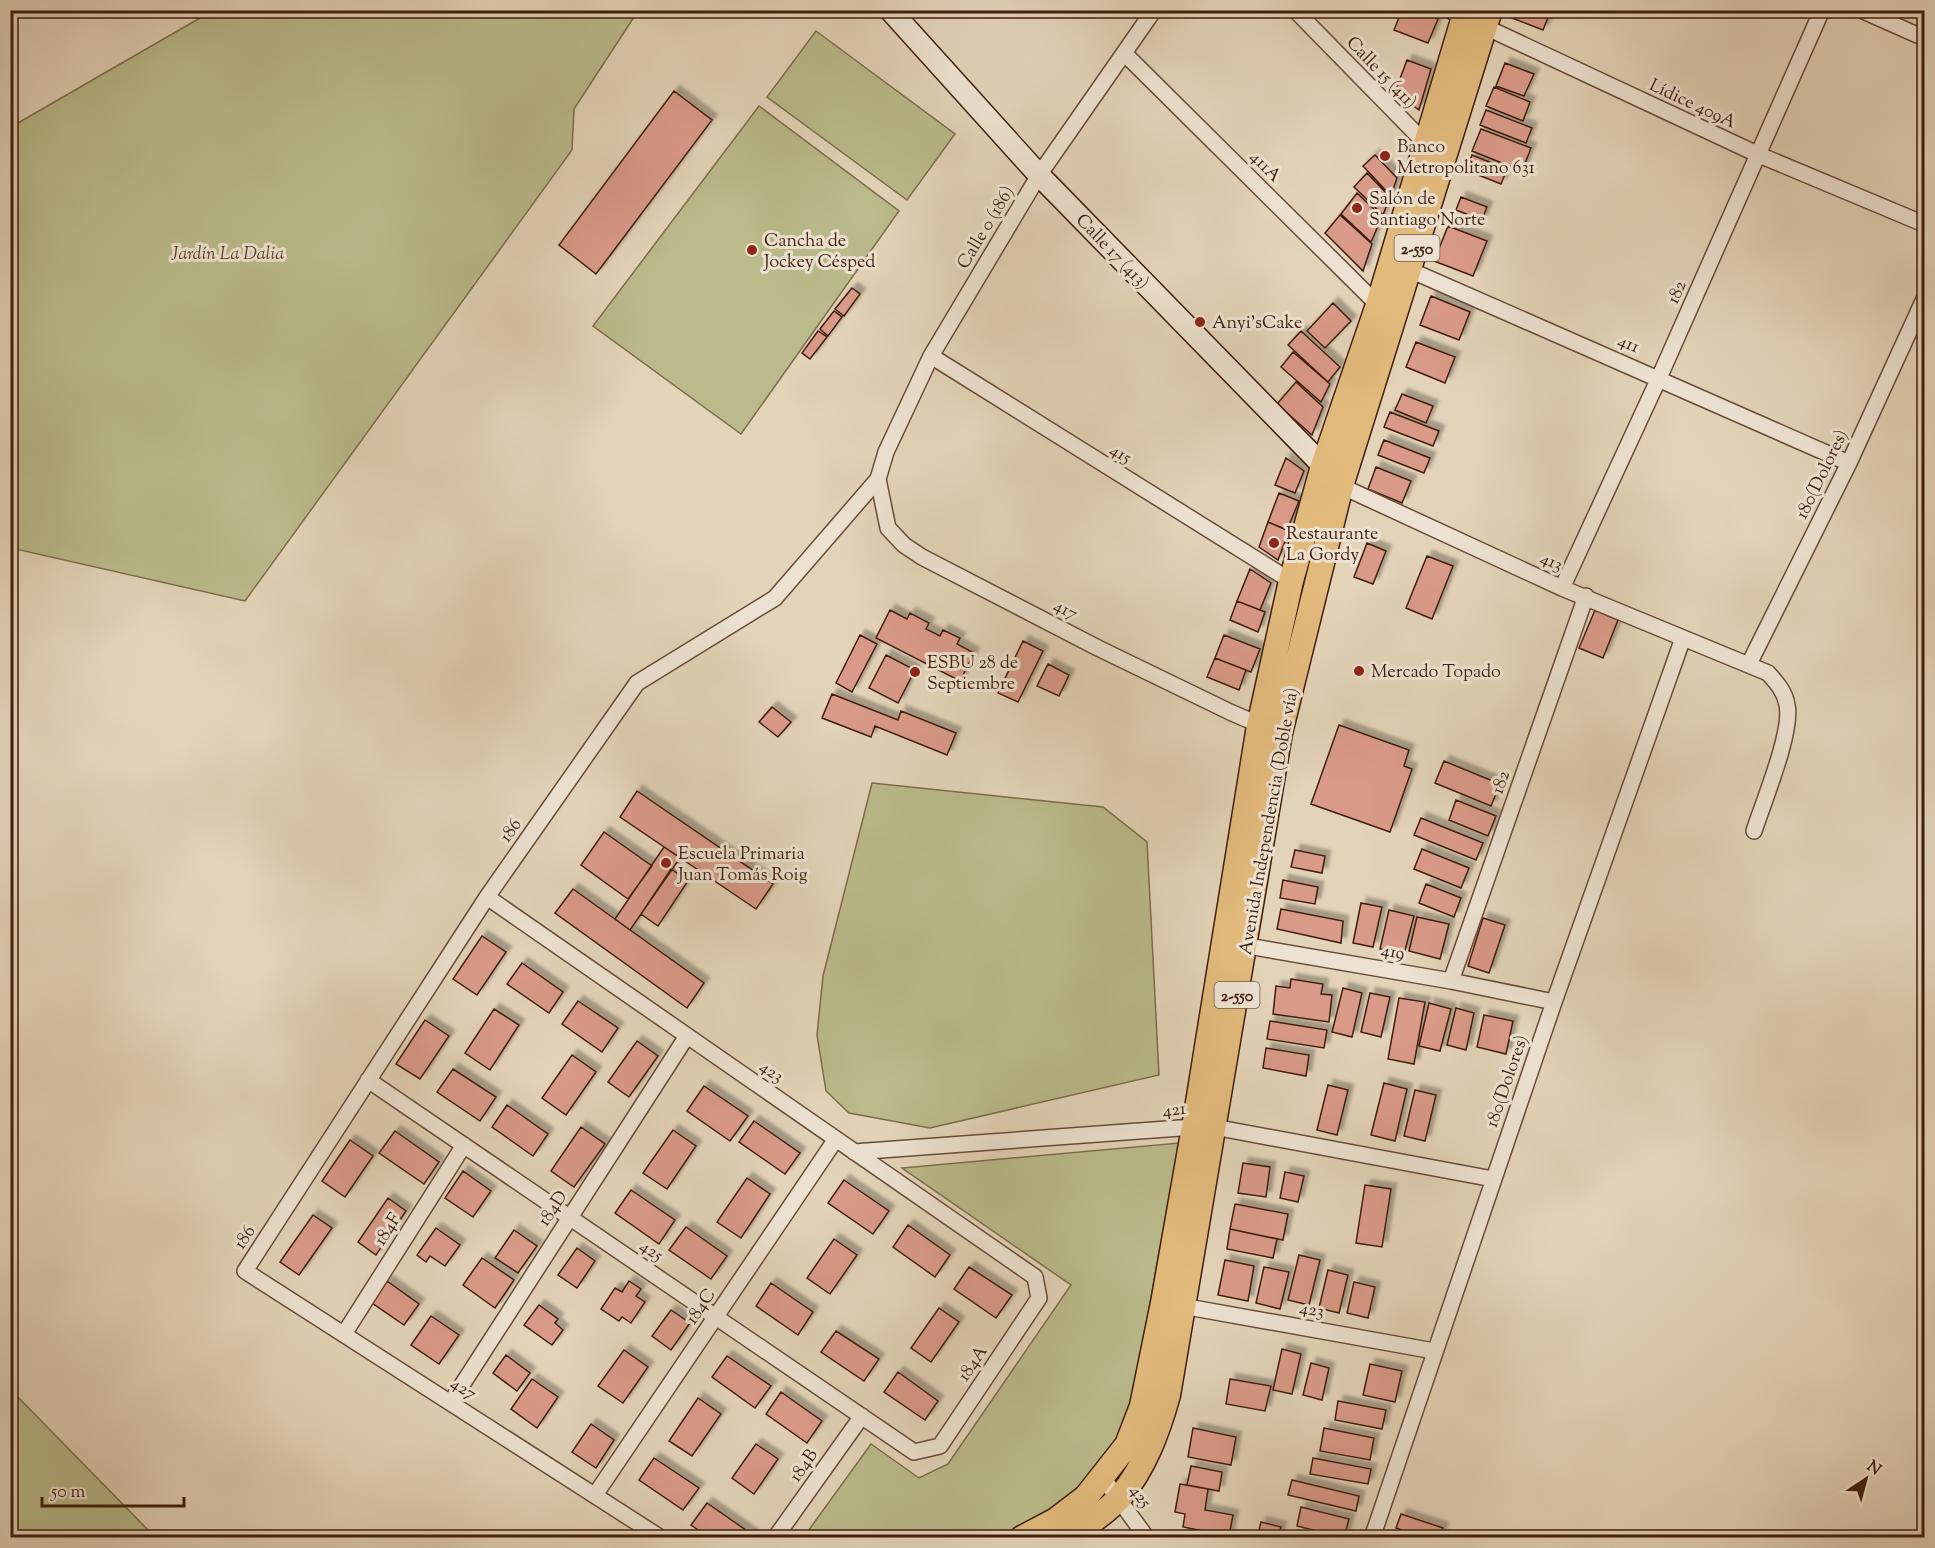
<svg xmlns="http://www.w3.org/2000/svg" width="1935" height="1548" viewBox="0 0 1935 1548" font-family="'Sorts Mill Goudy',serif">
	<defs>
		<filter id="shadow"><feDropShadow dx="5.5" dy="-5.5" stdDeviation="1.5" flood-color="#0004"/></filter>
	</defs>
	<rect width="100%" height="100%" fill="#e3d3b8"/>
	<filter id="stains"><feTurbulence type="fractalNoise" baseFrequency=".00333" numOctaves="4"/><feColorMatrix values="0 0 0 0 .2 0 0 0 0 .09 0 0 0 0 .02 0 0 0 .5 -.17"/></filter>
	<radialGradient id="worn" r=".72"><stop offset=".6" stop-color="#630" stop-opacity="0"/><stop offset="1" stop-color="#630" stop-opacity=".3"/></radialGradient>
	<path fill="#baba8a" stroke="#7d6c4c" stroke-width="1.5" d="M212,11H638L574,109L572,150L245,601L11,548V127Z
		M816,31L955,134L907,200L767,97Z
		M759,106L899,211L741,434L593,326Z
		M872,783L1103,807L1147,842L1159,1075L930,1128L849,1113L826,1091L817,1035L823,976Z
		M1179,1143L1130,1413L1109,1458L1058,1509L1001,1537L803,1538L871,1444L919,1478L948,1464L1071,1285L902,1168Z
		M11,1390L148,1530L157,1537H11Z"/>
	<path fill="#da9a89" stroke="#401e0d" stroke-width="1.5" filter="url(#shadow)" d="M1402,10H1417L1438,19L1428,43L1394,30Z
		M1515,10H1551L1543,30L1512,18Z
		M1407,60L1431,69L1419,110L1395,92Z
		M1505,63L1534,74L1524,96L1496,86Z
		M1494,87L1530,102L1523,121L1486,106Z
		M674,91L712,120L596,274L559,245Z
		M1486,110L1532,128L1526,143L1480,125Z
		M1481,129L1531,148L1522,171L1472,151Z
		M1375,155L1397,178L1391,196L1363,166Z
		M1472,155L1507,169L1501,184L1466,170Z
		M1367,173L1390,197L1383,215L1354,187Z
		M1357,193L1382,217L1371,242L1341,214Z
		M1461,197L1487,207L1482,220L1456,210Z
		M1340,215L1372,244L1363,271L1325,233Z
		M1448,226L1487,241L1473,276L1434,261Z
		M852,288L860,294L844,316L835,309Z
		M1431,296L1470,312L1459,340L1420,325Z
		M1333,303L1351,321L1325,348L1307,331Z
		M834,311L842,317L828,336L820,329Z
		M818,331L827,337L810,359L802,353Z
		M1301,331L1340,367L1328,382L1288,345Z
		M1416,342L1455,357L1445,383L1406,367Z
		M1293,352L1330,384L1321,402L1281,367Z
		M1296,382L1323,407L1312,435L1277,404Z
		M1402,394L1433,406L1426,423L1395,410Z
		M1390,412L1439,431L1433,446L1384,427Z
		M1384,440L1430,458L1424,473L1378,455Z
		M1286,458L1304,471L1295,493L1275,485Z
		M1376,467L1411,481L1402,503L1368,489Z
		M1279,493L1299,501L1287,530L1268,522Z
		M1268,522L1289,531L1278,560L1259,547Z
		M1367,543L1386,551L1373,584L1354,577Z
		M1427,556L1453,566L1432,619L1406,608Z
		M1250,569L1271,583L1260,610L1237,601Z
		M1237,601L1265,612L1258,632L1230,620Z
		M890,610L907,619L910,613L929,623L926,629L940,636L943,630L960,638L957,644L974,653L960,681L876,638Z
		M1595,610L1618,620L1603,658L1579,648Z
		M860,635L877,644L852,692L836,683Z
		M1224,635L1260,649L1251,672L1215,658Z
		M1023,641L1043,651L1018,702L998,693Z
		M886,655L915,670L898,703L869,688Z
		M1215,658L1246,670L1239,690L1207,677Z
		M1048,664L1069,675L1059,696L1037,686Z
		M832,694L898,720L901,711L956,733L947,755L875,726L871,737L822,718Z
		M772,707L791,722L778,737L759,722Z
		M1339,725L1409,750L1404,766L1412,769L1390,832L1311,804Z
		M1444,761L1500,784L1491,806L1435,783Z
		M637,791L773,884L756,909L620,817Z
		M1456,800L1496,816L1488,836L1449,820Z
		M1421,818L1483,843L1476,860L1414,835Z
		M604,832L652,866L628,899L581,865Z
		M664,847L680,858L630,930L615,919Z
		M1422,849L1469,868L1461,888L1414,869Z
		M1295,850L1325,856L1322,873L1291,867Z
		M671,869L688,881L658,926L641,914Z
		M1283,880L1318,887L1315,904L1280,898Z
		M1426,884L1461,898L1454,917L1419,903Z
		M573,889L704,983L687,1008L555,913Z
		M1361,903L1382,907L1373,947L1353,943Z
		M1281,909L1343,921L1341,943L1277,929Z
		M1389,910L1414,916L1404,954L1380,949Z
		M1417,917L1449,924L1440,959L1409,951Z
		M1483,918L1505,925L1489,973L1468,966Z
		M482,936L506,952L477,995L453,979Z
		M522,963L563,992L549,1013L507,984Z
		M1291,979L1323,984L1321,994L1332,995L1329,1022L1273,1014L1276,986L1290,988Z
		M1343,988L1362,993L1352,1037L1332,1032Z
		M1370,993L1390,997L1381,1037L1361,1032Z
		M1399,998L1425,1002L1414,1064L1388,1059Z
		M578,1001L618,1028L602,1052L562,1024Z
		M1429,1003L1451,1009L1440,1051L1419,1046Z
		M1456,1008L1474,1013L1466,1050L1447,1045Z
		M494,1009L519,1025L490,1070L465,1053Z
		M1484,1015L1513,1021L1506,1054L1477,1047Z
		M425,1020L449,1036L420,1079L396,1064Z
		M1270,1021L1327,1030L1324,1048L1267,1039Z
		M637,1041L658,1056L629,1097L608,1082Z
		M1266,1048L1309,1055L1306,1076L1263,1068Z
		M572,1055L596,1072L566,1115L542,1098Z
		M453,1069L496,1097L480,1121L437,1092Z
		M1384,1083L1407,1089L1395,1141L1371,1135Z
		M1328,1085L1348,1090L1337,1135L1317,1130Z
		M704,1086L748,1116L730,1141L687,1111Z
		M1415,1090L1436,1095L1425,1141L1404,1136Z
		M507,1105L548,1134L533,1156L492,1127Z
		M754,1121L800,1153L785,1174L739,1142Z
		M581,1127L605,1144L574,1187L551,1171Z
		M673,1130L696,1146L667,1189L643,1173Z
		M395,1131L439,1162L424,1184L379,1153Z
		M350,1140L373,1156L345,1197L322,1181Z
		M1243,1163L1270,1167L1266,1197L1238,1193Z
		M463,1171L491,1191L473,1217L445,1198Z
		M1285,1172L1304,1176L1298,1202L1280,1198Z
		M747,1178L770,1194L741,1238L717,1222Z
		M844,1180L889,1211L873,1234L828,1203Z
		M1365,1185L1391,1189L1382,1247L1356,1243Z
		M631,1190L675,1220L659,1244L615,1213Z
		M388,1198L406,1211L376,1255L358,1242Z
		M1235,1204L1288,1214L1283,1240L1230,1229Z
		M313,1215L332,1228L299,1275L280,1262Z
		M908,1225L950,1255L935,1277L893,1247Z
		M686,1227L727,1256L711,1279L669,1250Z
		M436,1228L460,1245L445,1266L430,1256L426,1262L417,1255Z
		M1230,1229L1277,1239L1273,1258L1227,1249Z
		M514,1230L537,1246L518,1273L495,1258Z
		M834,1239L857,1255L830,1294L807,1278Z
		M577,1248L595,1261L577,1288L558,1275Z
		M1299,1255L1320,1260L1309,1305L1288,1300Z
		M482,1258L514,1280L495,1308L463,1285Z
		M1225,1260L1254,1266L1248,1301L1218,1295Z
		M969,1267L1012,1295L996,1318L954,1289Z
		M1264,1267L1289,1272L1280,1309L1256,1303Z
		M1328,1270L1348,1275L1339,1313L1319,1308Z
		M387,1281L419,1304L404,1325L372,1303Z
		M629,1281L641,1289L636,1296L645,1302L631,1323L622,1317L619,1321L601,1309L615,1288L622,1292Z
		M1354,1282L1375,1287L1368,1318L1347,1313Z
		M771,1283L813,1312L798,1335L756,1306Z
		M539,1305L558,1319L555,1323L563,1330L552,1345L524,1325Z
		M939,1308L959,1322L931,1362L911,1348Z
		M671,1310L690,1323L671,1350L652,1336Z
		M431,1316L459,1335L439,1364L411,1345Z
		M836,1331L879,1359L864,1381L821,1352Z
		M1282,1349L1301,1354L1292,1394L1273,1390Z
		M624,1350L648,1367L623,1403L598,1386Z
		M506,1355L530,1373L517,1391L493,1373Z
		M727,1356L771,1386L755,1408L712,1377Z
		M1311,1363L1329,1368L1322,1400L1303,1395Z
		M1370,1364L1402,1371L1395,1402L1363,1395Z
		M898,1372L938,1401L925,1420L884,1392Z
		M532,1379L558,1397L537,1428L511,1409Z
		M1230,1379L1271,1386L1265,1411L1226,1404Z
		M781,1392L822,1421L807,1443L766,1414Z
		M698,1398L721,1414L692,1456L669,1441Z
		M1338,1401L1386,1410L1382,1429L1335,1420Z
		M591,1424L614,1440L596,1468L572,1452Z
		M1193,1428L1236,1437L1231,1465L1188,1457Z
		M1324,1428L1374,1438L1370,1460L1320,1451Z
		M756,1444L778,1459L754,1494L732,1478Z
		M654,1458L699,1488L683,1510L639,1480Z
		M1313,1458L1371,1469L1368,1484L1310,1474Z
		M1191,1466L1222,1472L1219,1491L1187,1485Z
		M1292,1480L1359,1496L1356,1511L1288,1495Z
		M1180,1484L1208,1489L1205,1510L1233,1515L1229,1536L1183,1527L1185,1514L1175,1512Z
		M707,1503L753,1535L752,1538H710L691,1525Z
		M1301,1507L1349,1519L1344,1538L1297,1526Z
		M1401,1514L1443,1528L1440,1538H1424L1396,1528Z
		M1261,1522L1281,1527L1278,1538H1257Z
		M1185,1533L1207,1538H1184Z"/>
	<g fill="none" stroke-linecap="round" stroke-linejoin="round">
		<g stroke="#694b38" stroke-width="18">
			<path id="street" d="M1295,10L1429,147
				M1449,10L1757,154L1924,224
				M1861,10L1924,38
				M1125,54L1378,305
				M1403,267L1849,463
				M931,356L1291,581
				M878,479L888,528L904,545L922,557L1098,648L1230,712L1267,728
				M1341,486L1562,588L1768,673C1777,683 1785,692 1787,705C1793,731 1763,803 1754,831
				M1562,588L1659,378L1822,10
				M1749,664L1849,463L1924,299
				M1236,944L1451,981L1554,1002
				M1451,981L1586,596
				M368,1080L914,1452L940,1446L1039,1298L1035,1277L487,897
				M854,1152L1194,1127H1214L1493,1179
				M1182,1306L1434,1351
				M344,1334L464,1145
				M451,1402L687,1036
				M1103,1478L1147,1538
				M595,1495L836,1139
				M661,1538L245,1271L487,897L637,683L775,598L878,479L886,452L931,356L1039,175L1154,10
				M775,1538L862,1416
				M1372,1538L1554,1002L1683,638"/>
		</g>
		<g stroke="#401e0d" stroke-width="24">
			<path id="secondary" d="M890,10L1039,175L1334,477"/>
		</g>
		<g stroke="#401e0d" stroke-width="27">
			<path id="primary" d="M1022,1538L1056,1520L1086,1497L1127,1445L1142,1406L1163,1303L1194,1127L1259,726L1291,581L1323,466L1378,305L1466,10
				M1069,1538C1086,1525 1106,1513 1120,1497C1145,1467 1158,1431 1168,1395L1280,733L1341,486L1490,10"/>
		</g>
		<use href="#street" stroke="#ede2d1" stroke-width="15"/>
		<use href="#secondary" stroke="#ede2d1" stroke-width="21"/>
		<use href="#primary" stroke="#e2ba7c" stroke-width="24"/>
	</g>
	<g fill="#8f2418" stroke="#ede2d1" stroke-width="2">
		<circle cx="1385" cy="156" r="6"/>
		<circle cx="1357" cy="208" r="6"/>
		<circle cx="752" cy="250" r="6"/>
		<circle cx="1200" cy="322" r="6"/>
		<circle cx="1274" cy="543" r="6"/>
		<circle cx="1359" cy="671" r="6"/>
		<circle cx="915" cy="672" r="6"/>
		<circle cx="666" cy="863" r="6"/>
	</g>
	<g text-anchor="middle" stroke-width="6" stroke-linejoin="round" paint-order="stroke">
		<g fill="#ede2d1" stroke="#745948" stroke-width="1.5">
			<rect x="1394.5" y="235" width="45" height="26" rx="4.5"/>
			<rect x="1214.5" y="982" width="45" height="26" rx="4.5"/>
		</g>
		<g font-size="16" font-weight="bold" fill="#401e0d">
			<text x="1417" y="254">2-550</text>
			<text x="1237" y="1001">2-550</text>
		</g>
		<g font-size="18" fill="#401e0d" stroke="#ede2d1">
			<text transform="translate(1382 72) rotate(46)" y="6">Calle 15 (411)</text>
			<text transform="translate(1693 103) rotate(25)" y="6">Lídice 409A</text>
			<text transform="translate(1266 166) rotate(45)" y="6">411A</text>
			<text transform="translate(985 227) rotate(-59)" y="6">Calle 0 (186)</text>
			<text transform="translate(1113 251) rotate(46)" y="6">Calle 17 (413)</text>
			<text transform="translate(1676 292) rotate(-66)" y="6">182</text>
			<text transform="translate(1629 343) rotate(24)" y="6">411</text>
			<text transform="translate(1121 453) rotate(32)" y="6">415</text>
			<text transform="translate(1821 474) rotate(-64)" y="6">180(Dolores)</text>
			<text transform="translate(1552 561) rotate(25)" y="6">413</text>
			<text transform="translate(1066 609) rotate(27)" y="6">417</text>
			<text transform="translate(1500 782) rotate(-71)" y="6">182</text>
			<text transform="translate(1268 821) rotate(-80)" y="6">Avenida Independencia (Doble vía)</text>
			<text transform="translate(510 830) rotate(-55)" y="6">186</text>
			<text transform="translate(1393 951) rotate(10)" y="6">419</text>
			<text transform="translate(772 1071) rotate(35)" y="6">423</text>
			<text transform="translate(1506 1081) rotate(-71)" y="6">180(Dolores)</text>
			<text transform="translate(1174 1109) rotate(-6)" y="6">421</text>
			<text transform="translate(552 1208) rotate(-57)" y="6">184D</text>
			<text transform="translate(387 1229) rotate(-58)" y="6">184F</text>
			<text transform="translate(244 1237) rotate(-57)" y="6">186</text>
			<text transform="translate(652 1250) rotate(34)" y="6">425</text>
			<text transform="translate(700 1306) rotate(-56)" y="6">184C</text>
			<text transform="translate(1312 1309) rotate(10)" y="6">423</text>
			<text transform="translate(972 1363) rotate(-56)" y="6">184A</text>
			<text transform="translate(464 1388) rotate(33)" y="6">427</text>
			<text transform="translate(803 1465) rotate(-55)" y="6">184B</text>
			<text transform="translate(1141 1496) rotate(54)" y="6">425</text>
		</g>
		<g font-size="18" fill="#401e0d" stroke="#ede2d1" text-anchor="start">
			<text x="1397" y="152">Banco<tspan x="1397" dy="21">Metropolitano 631</tspan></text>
			<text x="1369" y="204">Salón de<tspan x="1369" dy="21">Santiago Norte</tspan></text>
			<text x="764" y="246">Cancha de<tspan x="764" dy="21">Jockey Césped</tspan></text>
			<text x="1212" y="328">Anyi'sCake</text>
			<text x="1286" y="539">Restaurante<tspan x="1286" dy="21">La Gordy</tspan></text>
			<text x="927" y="668">ESBU 28 de<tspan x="927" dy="21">Septiembre</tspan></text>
			<text x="1371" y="677">Mercado Topado</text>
			<text x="678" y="859">Escuela Primaria<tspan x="678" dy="21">Juan Tomás Roig</tspan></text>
		</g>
		<g font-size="18" font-style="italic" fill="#5e452c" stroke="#ede2d1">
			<text x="228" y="259">Jardín La Dalia</text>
		</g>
	</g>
	<rect width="1935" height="1548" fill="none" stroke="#e3d3b8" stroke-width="36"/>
	<rect x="12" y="12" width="1911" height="1524" fill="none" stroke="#401e0d" stroke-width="3"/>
	<rect x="18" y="18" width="1899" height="1512" fill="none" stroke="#401e0d" stroke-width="1.5"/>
	<g transform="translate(1866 1479) rotate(36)" stroke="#ede2d1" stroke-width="4.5" paint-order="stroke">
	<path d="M0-4.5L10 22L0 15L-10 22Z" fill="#401e0d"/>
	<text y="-9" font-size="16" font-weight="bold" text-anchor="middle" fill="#401e0d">N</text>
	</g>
	<path d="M42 1497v9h142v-9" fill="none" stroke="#401e0d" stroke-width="3"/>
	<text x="51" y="1497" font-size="18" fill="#401e0d" stroke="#ede2d1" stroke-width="4.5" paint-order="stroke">50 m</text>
	<rect width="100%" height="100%" filter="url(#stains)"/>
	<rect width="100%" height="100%" fill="url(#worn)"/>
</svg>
